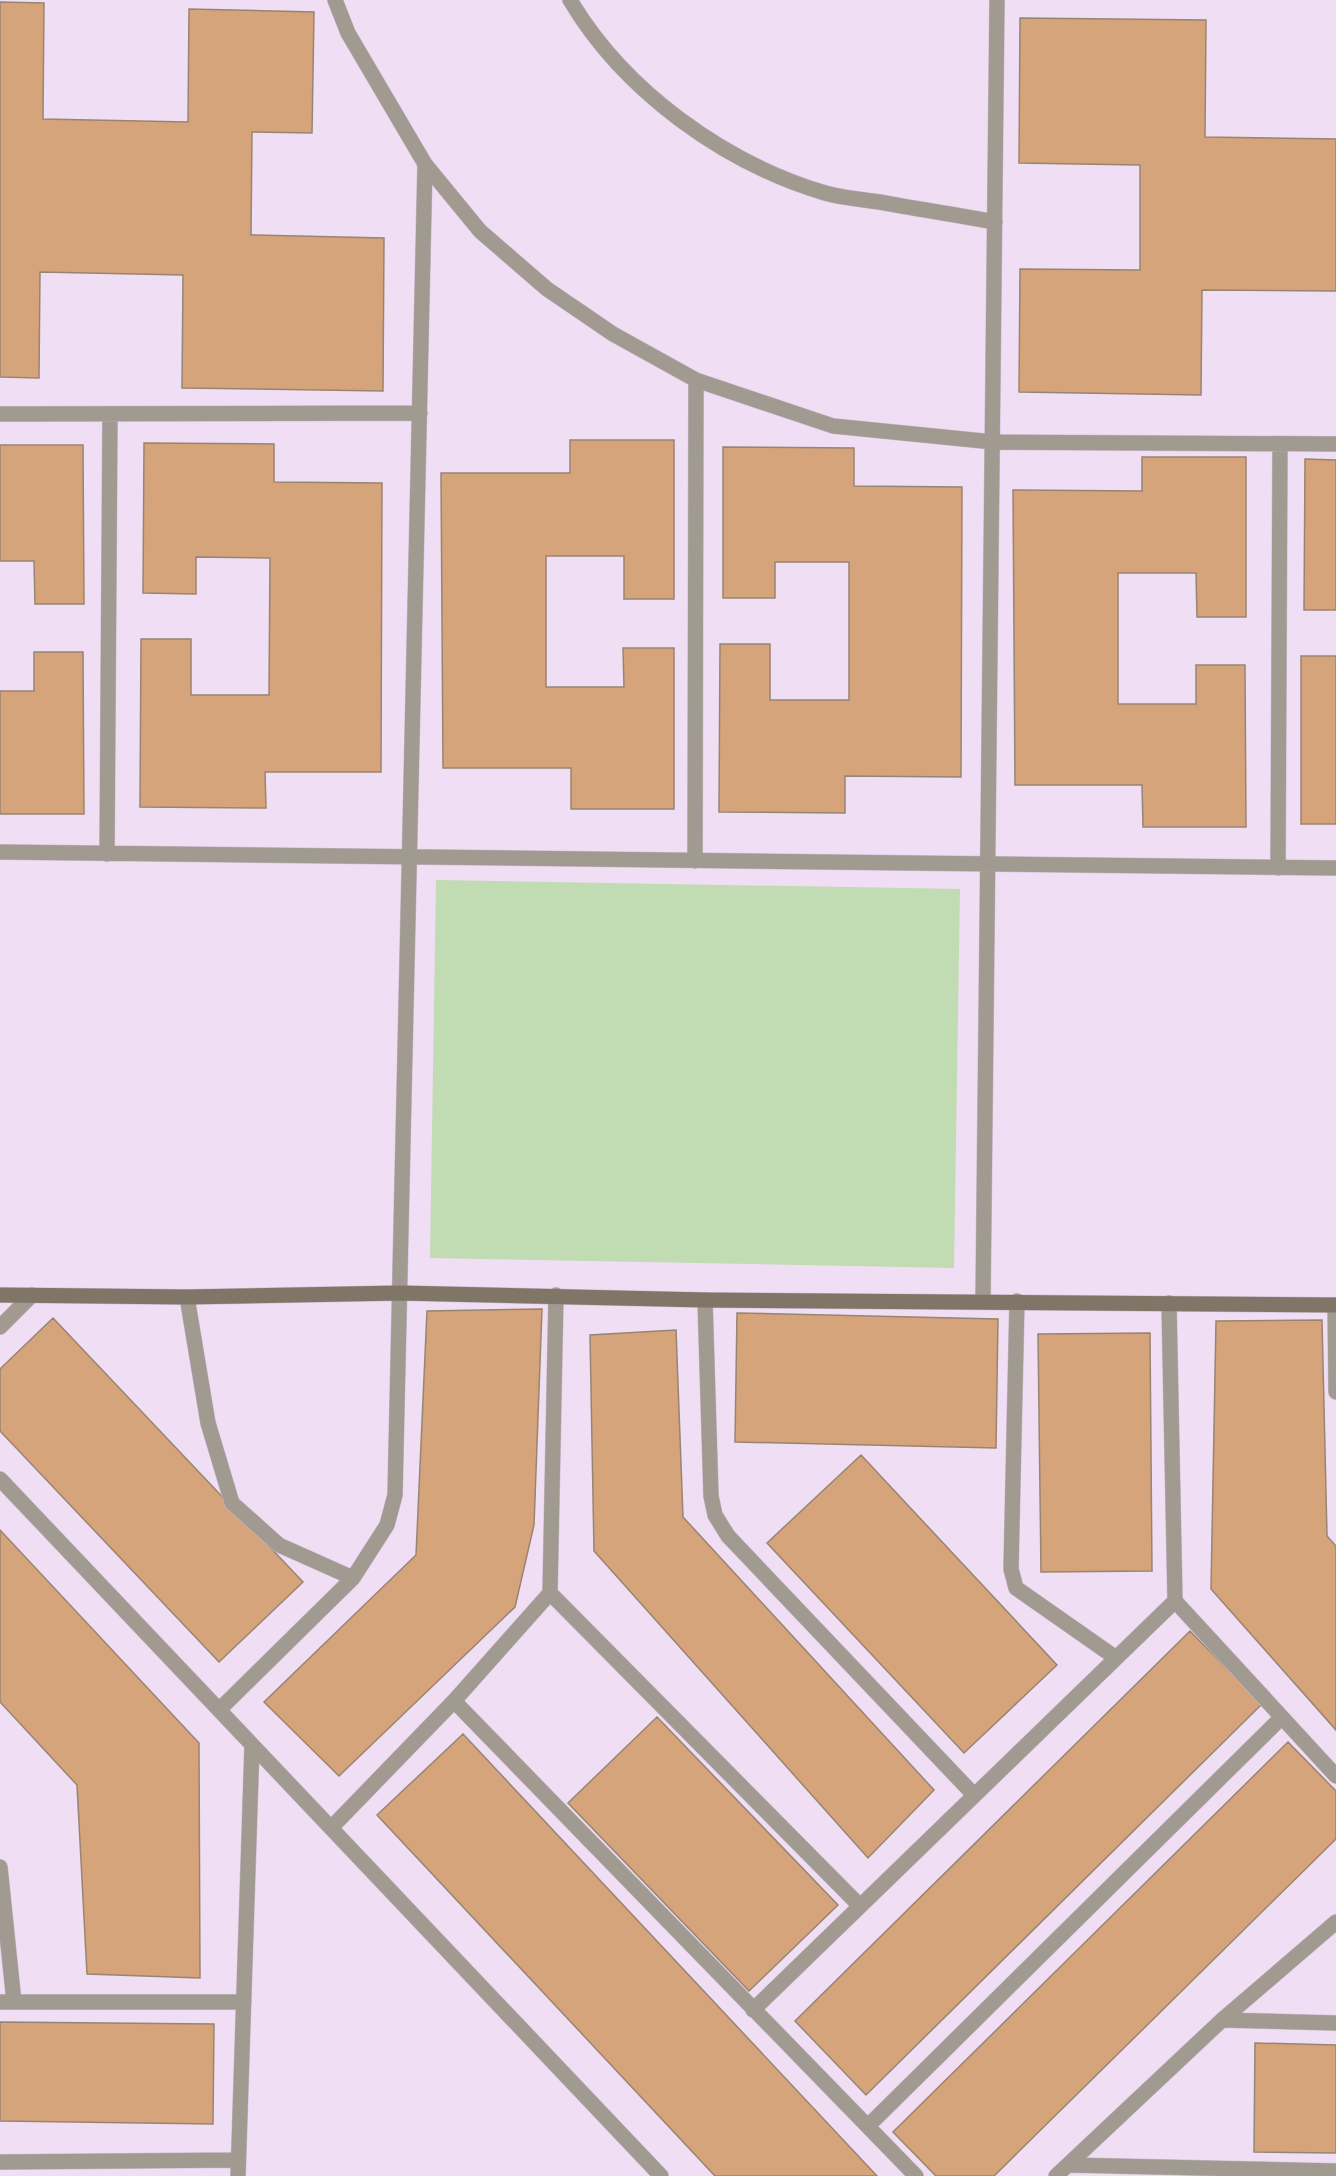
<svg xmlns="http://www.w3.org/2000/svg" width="1336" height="2176" viewBox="0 0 1336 2176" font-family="Signika,sans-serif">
	<rect width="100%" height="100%" fill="#f0def4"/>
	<path fill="#c1dbb2" d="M436,880L960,889L954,1268L430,1258Z"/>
	<path fill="#d6a47a" stroke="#998473" stroke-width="1.5" d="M0,2L44,3L43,119L188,122L189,9L314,12L312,133L252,132L251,235L384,238L383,391L182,388L183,275L40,272L39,378L0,377Z
		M1020,18L1206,20L1205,137L1336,139V291L1202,290L1201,395L1019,392L1020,269L1140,270V165L1019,163Z
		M570,440H674V599H624V556H546V687H624L623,648H674V809H571V768H443L441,473H570Z
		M144,443L274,444V482L382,483L381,772H265L266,808L140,807L141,639H191V695H269L270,558L196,557V594L143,593Z
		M0,445H83L84,604H35L34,561H0Z
		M723,447L854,448V486L962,487L961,777L845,776V813L719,812L720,644H770V700H849V562H775V598H723Z
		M1142,457H1246V617H1197L1196,573H1118V704H1196V665H1245L1246,827H1143L1142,785H1015L1013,490L1142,491Z
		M1305,459L1336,460V610H1304Z
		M34,652H83L84,814H0V691H34Z
		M1301,656H1336V824H1301Z
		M542,1309L534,1525L515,1607L339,1776L264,1702L416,1555L427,1311Z
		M737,1313L998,1319L996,1448L735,1442Z
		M53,1318L303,1582L219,1662L0,1431V1369Z
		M1322,1320L1327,1536L1336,1546V1730L1211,1589L1216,1321Z
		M676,1330L683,1517L934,1790L868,1858L594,1551L590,1335Z
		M1150,1333L1152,1571L1041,1572L1038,1334Z
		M861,1455L1057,1665L964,1753L767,1543Z
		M0,1530L199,1743L200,1978L87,1974L77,1785L0,1702Z
		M1190,1631L1262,1704L866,2095L795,2021Z
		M657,1717L838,1905L749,1991L568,1803Z
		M463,1734L877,2176H715L377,1815Z
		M1288,1742L1336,1791V1839L994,2176H936L893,2132Z
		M0,2022L214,2024L213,2124L0,2121Z
		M1255,2043L1336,2045V2153L1254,2152Z"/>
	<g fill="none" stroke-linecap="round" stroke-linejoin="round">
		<g stroke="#ccbcd0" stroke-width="16">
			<path id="street" d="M335,0L348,33L425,164L480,231L547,289L613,334L696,380L833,426L993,442L1336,444
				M570,0C624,91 724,163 825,193C842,198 861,199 879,202C918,209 957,215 995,222
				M0,414L420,413
				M0,852L1336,868
				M107,854L110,414
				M695,861L696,380
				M1278,868L1280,444
				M187,1297L208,1423L232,1503L279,1545L353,1578L219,1710
				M705,1300L711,1496L715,1515L728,1536L974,1795
				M983,1300L997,0
				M1017,1301L1011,1569L1016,1588L1116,1658
				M1169,1303L1175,1601L1336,1776
				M1335,1305L1336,1392
				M0,1327L32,1295
				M0,1479L661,2176
				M353,1578L387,1525L395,1495L425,164
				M550,1593L860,1906
				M454,1701L916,2176
				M331,1828L454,1701L550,1593L556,1295
				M0,1867L14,2002
				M0,2002H244
				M753,2010L1175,1601
				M1222,2020L1336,2023
				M868,2126L1281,1718
				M0,2162L238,2160
				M1068,2165L1336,2171
				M238,2176L252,1745
				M1056,2176L1222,2020L1336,1922"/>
		</g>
		<g stroke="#ccbcd0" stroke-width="16">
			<path id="secondary" d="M0,1295L187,1297L400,1293L705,1300L1336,1305"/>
		</g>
		<use href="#street" stroke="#a09a90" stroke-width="15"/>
		<use href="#secondary" stroke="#7f7668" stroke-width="15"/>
	</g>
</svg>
